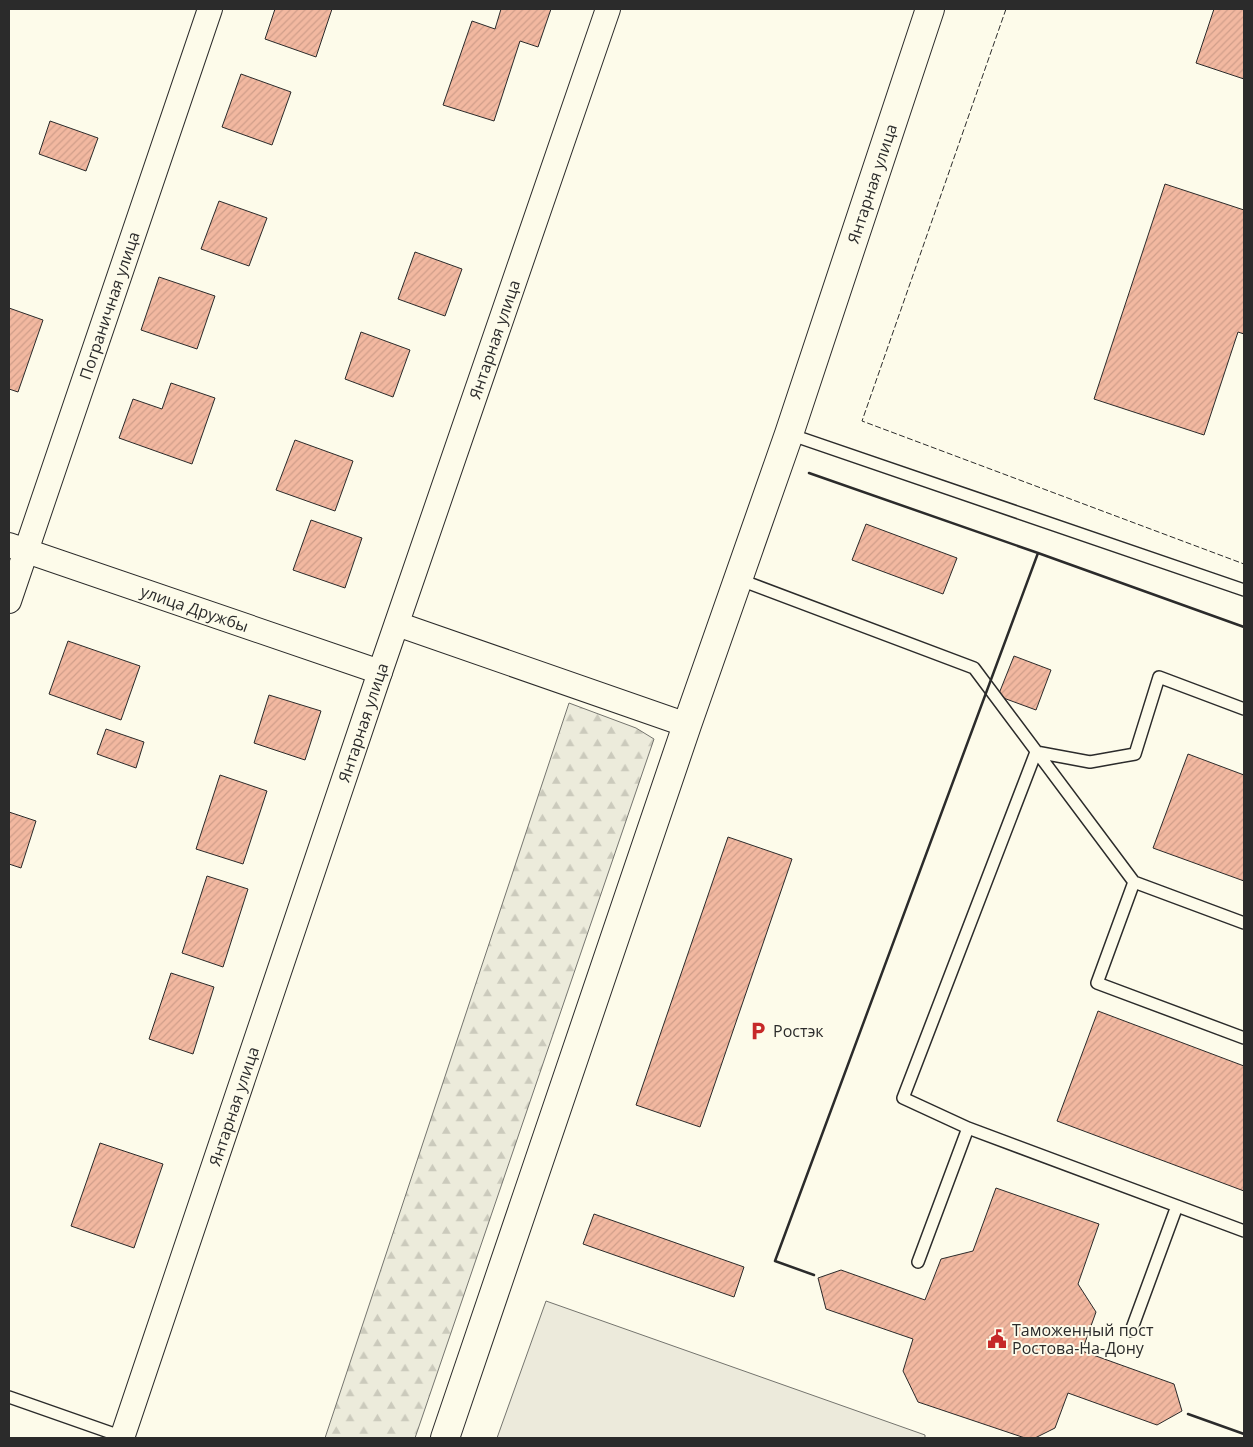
<svg xmlns="http://www.w3.org/2000/svg" width="1253" height="1447" viewBox="0 0 1253 1447" font-family="'Open Sans',sans-serif">
	<defs>
		<pattern id="forest-firs" width="22" height="20" patternUnits="userSpaceOnUse" patternTransform="scale(1.25)"><rect width="22" height="20" fill="#ecebdb"/><path d="M5 1l3.5 6h-7zM16 11l3.5 6h-7z" fill="#cbcabc"/></pattern>
		<pattern id="building-hatch" width="6" height="6" patternUnits="userSpaceOnUse" patternTransform="scale(1.25)"><rect width="6" height="6" fill="#f2b8a0"/><path d="M-1 1l2-2M0 6l6-6M5 7l2-2" fill="none" stroke="#d09e8a"/></pattern>
	</defs>
	<rect width="100%" height="100%" fill="#fdfbea"/>
	<path fill="url(#forest-firs)" stroke="#74746e" d="M569,703L636,728L654,739L415,1438H325Z"/>
	<path fill="#eceadb" stroke="#74746e" d="M546,1301L925,1435V1438H497Z"/>
	<path fill="url(#building-hatch)" stroke="#2b2b2b" d="M275,9H332L316,57L265,39Z
		M501,9H551L538,47L520,41L494,121L443,105L472,21L495,29Z
		M1214,9H1244V79L1196,63Z
		M241,74L291,92L272,145L222,127Z
		M50,121L98,138L86,171L39,154Z
		M1165,184L1244,210V334L1238,332L1204,435L1094,399Z
		M219,201L267,218L249,266L201,249Z
		M415,252L462,269L445,316L398,299Z
		M159,277L215,296L197,349L141,330Z
		M9,308L43,320L18,392L9,389Z
		M361,332L410,350L393,397L345,379Z
		M171,383L215,398L192,464L119,438L133,399L162,409Z
		M295,440L353,461L335,511L276,490Z
		M311,520L362,538L345,588L293,570Z
		M866,524L957,558L943,594L852,560Z
		M68,641L140,666L121,720L49,694Z
		M1014,656L1051,670L1036,710L998,696Z
		M269,695L321,711L305,760L254,743Z
		M106,729L144,742L136,768L97,754Z
		M1188,754L1244,775V881L1153,848Z
		M220,775L267,791L243,864L196,849Z
		M9,812L36,821L21,868L9,864Z
		M728,837L792,859L700,1127L636,1105Z
		M207,876L248,889L223,967L182,953Z
		M171,973L214,987L193,1054L149,1039Z
		M1098,1011L1244,1066V1191L1057,1121Z
		M100,1143L163,1164L134,1248L71,1226Z
		M996,1188L1099,1224L1078,1284L1096,1312L1082,1351L1174,1384L1182,1411L1157,1425L1068,1393L1055,1428L1035,1438H1025L918,1402L903,1371L913,1339L826,1309L818,1278L841,1270L925,1300L941,1259L973,1251Z
		M594,1214L744,1267L734,1297L583,1244Z"/>
	<g fill="none" stroke-linecap="round" stroke-linejoin="round">
		<g stroke="#2b2b2b" stroke-width="14">
			<path id="lane" d="M789,434L1244,590
				M738,579L974,668L1134,882L1244,923
				M1244,709L1159,677L1135,754L1090,762L1036,752L903,1098L968,1128L1244,1231
				M1134,882L1097,983L1244,1038
				M918,1262L968,1128
				M1131,1331L1177,1206
				M9,1397L123,1437"/>
		</g>
		<g stroke="#2b2b2b" stroke-width="26">
			<g id="street">
				<path id="s1" d="M9,545L380,672"/>
				<path id="s2" d="M9,601L210,9"/>
				<path d="M397,624L687,725"/>
				<path id="s3" d="M122,1438L380,672L608,9"/>
			</g>
		</g>
		<g stroke="#2b2b2b" stroke-width="30">
			<g id="secondary">
				<path id="s4" d="M445,1438L687,725L789,434L930,9"/>
			</g>
		</g>
		<use href="#lane" stroke="#fdfbea" stroke-width="11"/>
		<use href="#street" stroke="#fdfbea" stroke-width="24"/>
		<use href="#secondary" stroke="#fdfbea" stroke-width="28"/>
		<path stroke="#2b2b2b" stroke-width="1" stroke-dasharray="6 2.5" stroke-linecap="butt" d="M1006,9L862,421L1244,564"/>
		<path stroke="#2b2b2b" stroke-width="2.5" d="M809,473L1038,553
			M814,1275L775,1261L1038,553L1244,627
			M1188,1414L1244,1434"/>
	</g>
	<defs>
		<g id="parking-bare" transform="scale(1.5)"><path d="M-3.5-5.5H1a3.5 3.5 0 0 1 0 7H-1V5.5H-3.5ZM-1-3.4V-.6H.8a1.4 1.4 0 0 0 0-2.8Z" fill="#c62828" stroke="#fdfbea" stroke-width="2.5" paint-order="stroke"/></g>
		<g id="civic-bare" transform="scale(1.5)"><path d="M-.6-6.5H3V-4.5H.6V-3L4-1V1h2V6H-6V1h2V-1L-.6-3ZM-1.2 2.5V6h2.4V2.5Z" fill="#c62828" stroke="#fdfbea" stroke-width="2.5" paint-order="stroke"/></g>
	</defs>
	<g fill-rule="evenodd">
		<use href="#parking-bare" x="758" y="1031"/>
		<use href="#civic-bare" x="997" y="1339"/>
	</g>
	<g text-anchor="middle" stroke-width="4" stroke-linejoin="round" paint-order="stroke">
		<g font-size="16" fill="#2b2b2b" stroke="#fdfbea">
			<text dy="6" stroke="none"><textPath href="#s4" startOffset="1325">Янтарная улица</textPath></text>
			<text dy="6" stroke="none"><textPath href="#s2" startOffset="312">Пограничная улица</textPath></text>
			<text dy="6" stroke="none"><textPath href="#s3" startOffset="1160">Янтарная улица</textPath></text>
			<text dy="6" stroke="none"><textPath href="#s1" startOffset="196">улица Дружбы</textPath></text>
			<text dy="6" stroke="none"><textPath href="#s3" startOffset="755">Янтарная улица</textPath></text>
			<text dy="6" stroke="none"><textPath href="#s3" startOffset="350">Янтарная улица</textPath></text>
		</g>
		<g font-size="16" fill="#2b2b2b" stroke="#fdfbea" text-anchor="start">
			<text x="773" y="1037">Ростэк</text>
			<text x="1012" y="1336">Таможенный пост<tspan x="1012" dy="18">Ростова-На-Дону</tspan></text>
		</g>
	</g>
	<rect width="1253" height="1447" fill="none" stroke="#2b2b2b" stroke-width="20"/>
</svg>
